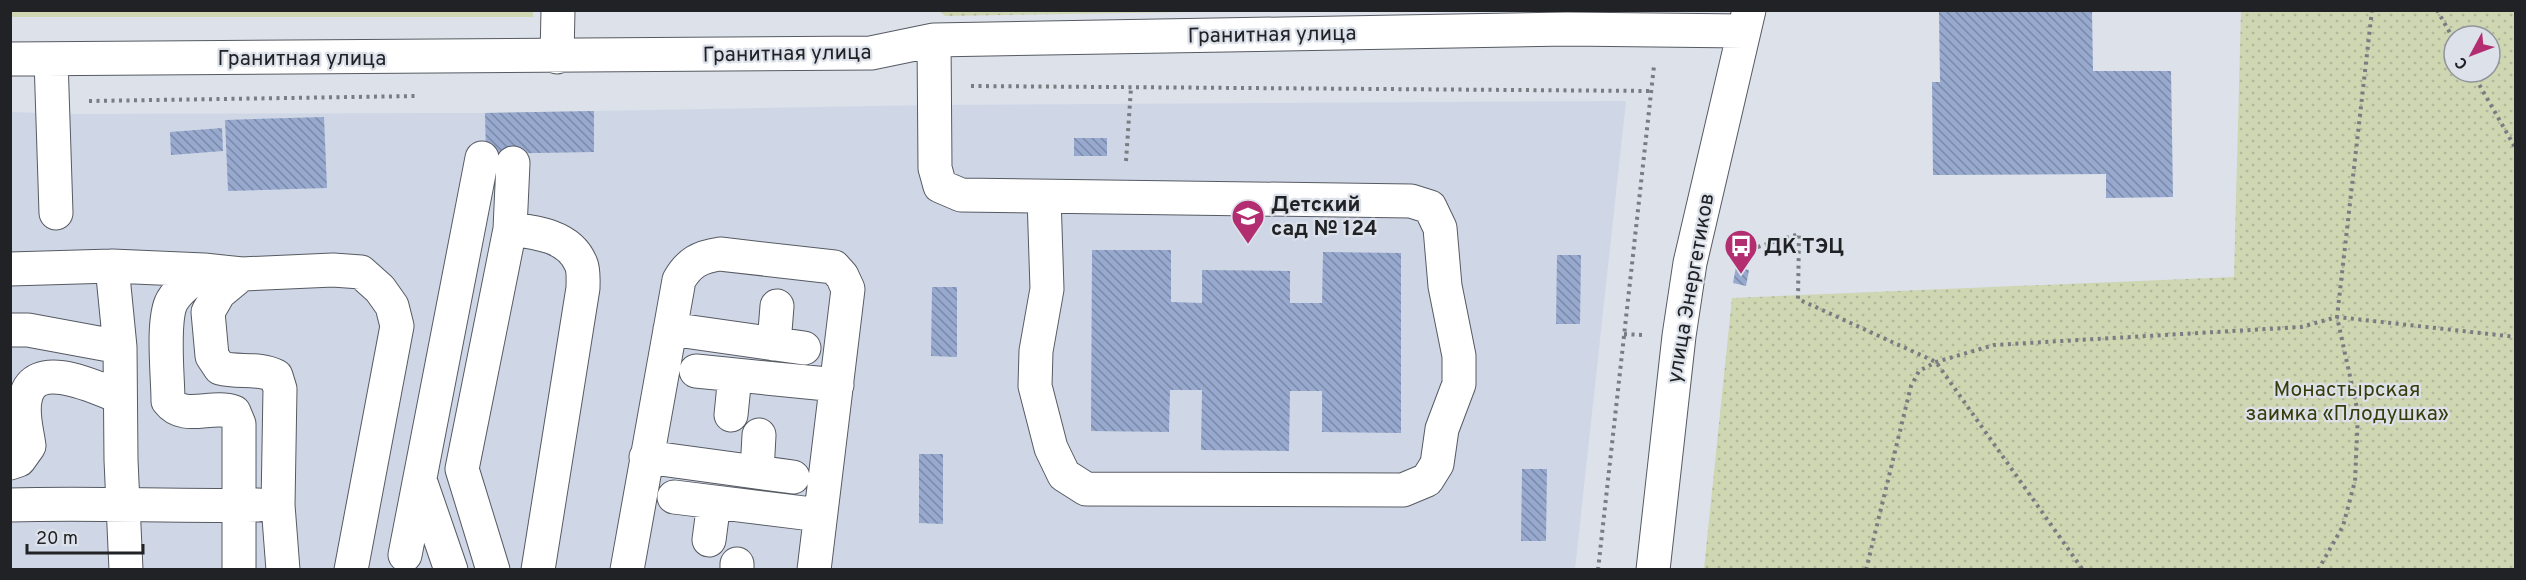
<svg xmlns="http://www.w3.org/2000/svg" width="2526" height="580" viewBox="0 0 2526 580" font-family="Overpass,sans-serif">
	<defs>
		<pattern id="grass-tufts" width="24" height="20" patternUnits="userSpaceOnUse" patternTransform="scale(1.5)"><rect width="24" height="20" fill="#ced6b2"/><path d="M3 7l-1-3M5 7V3M7 7l1-3M15 17l-1-3M17 17v-4M19 17l1-3" fill="none" stroke="#b1b799"/></pattern>
		<pattern id="park-dots" width="8" height="8" patternUnits="userSpaceOnUse" patternTransform="scale(1.5)"><rect width="8" height="8" fill="#ced6b2"/><path d="M2 2h.1M6 6h.1" fill="none" stroke="#b1b799" stroke-width="1.8" stroke-linecap="round"/></pattern>
		<pattern id="building-back-hatch" width="6" height="6" patternUnits="userSpaceOnUse" patternTransform="scale(1.5)"><rect width="6" height="6" fill="#97a9ce"/><path d="M-1 5l2 2M0 0l6 6M5-1l2 2" fill="none" stroke="#7b89a7"/></pattern>
	</defs>
	<rect width="100%" height="100%" fill="#dce1ea"/>
	<path fill="#cfd7e7" d="M1626,101L1575,569L11,570V112L74,114L485,113L933,105Z"/>
	<path fill="url(#grass-tufts)" d="M11,10H533V17H11Z"/>
	<path fill="url(#park-dots)" fill-rule="evenodd" d="M939,11H1253L945,16Z
		M2241,11H2515V569H1704L1732,298L2234,277ZM2454,36H2490V72H2454Z"/>
	<path fill="url(#building-back-hatch)" d="M1939,10H2092L2093,71H2171L2173,197L2106,198V174L1933,175L1932,82H1940Z
		M594,111V152L486,154L485,113Z
		M324,117L327,188L228,191L225,120Z
		M222,128L223,151L171,155L170,132Z
		M1074,138H1107V156H1074Z
		M1092,250H1171V302L1202,303V270L1290,271V303H1322L1323,252L1401,253V433L1322,432V391H1290L1289,451L1201,450L1202,390H1170L1169,432L1091,431Z
		M1557,255H1581L1580,324H1556Z
		M1736,267L1749,270L1746,286L1733,283Z
		M932,287H957V357L931,356Z
		M919,454H943V524L919,523Z
		M1522,469H1547L1546,541H1521Z"/>
	<g fill="none" stroke-linecap="round" stroke-linejoin="round">
		<g stroke="#565a62" stroke-width="35">
			<path id="minor" d="M934,40L935,168L940,186L961,195L1411,201L1430,207L1440,228L1445,286L1459,356V384L1442,429L1437,464L1427,480L1403,490L1086,489L1064,475L1051,448L1035,386L1036,351L1047,289L1044,197
				M557,57L558,10
				M10,59L871,53L934,40L1567,29L1743,31
				M51,59L56,213
				M510,229C536,232 570,236 581,264C584,271 583,281 583,288L538,570
				M112,266L120,347L121,460L126,570
				M10,269L112,266L204,270L242,274L333,270L361,272L380,289L392,306L397,326L351,570
				M204,270C194,279 177,290 171,303C162,324 168,377 168,401C184,422 211,404 234,412L239,424V570
				M242,274L219,293L208,312L212,356L220,368C239,373 258,367 276,376L280,389L278,505L283,570
				M670,329L804,348
				M10,330H28L120,347
				M774,344L777,306
				M696,371L837,385
				M731,415L735,375
				M646,457L793,477
				M10,463L19,460L29,446C27,430 21,412 26,396C36,357 99,389 120,397
				M757,472L759,435
				M420,480L451,570
				M674,497L820,515
				M10,505C93,502 175,507 258,505
				M709,540L714,502
				M405,555L482,158
				M493,570L462,469L510,229L513,163
				M627,570L679,280C689,263 699,257 720,254L834,267L842,276L848,289L814,570
				M737,570V564
				M1653,570L1679,336L1690,263L1749,10"/>
		</g>
		<path stroke="#797d82" stroke-width="4" stroke-dasharray="3 4.5" stroke-linecap="butt" d="M2437,10L2454,40
			M2472,72L2516,149
			M971,86L1651,91
			M89,101L418,96
			M1126,161L1131,88
			M1731,258L1732,255L1799,234L1798,299L1936,362L2083,570
			M1624,334L1643,335
			M1598,570L1654,66
			M1866,570L1911,386L1919,371L1936,362L1994,345L2301,327L2337,317L2372,10
			M2318,570L2343,526L2355,481L2358,413L2337,317L2516,337"/>
		<use href="#minor" stroke="#fff" stroke-width="33"/>
	</g>
	<defs>
		<g id="school-pin" transform="scale(1.725)"><path d="M0 17L-7.5 6A9.5 9.5 0 1 1 7.5 6Z" fill="#b32d71" stroke="#dce1ea"/><path d="M0-5L7-2L0 1L-7-2ZM-4 1L0 2.5L4 1V4Q0 6-4 4Z" fill="#fff"/></g>
		<g id="bus-pin" transform="scale(1.725)"><path d="M0 17L-7.5 6A9.5 9.5 0 1 1 7.5 6Z" fill="#b32d71" stroke="#dce1ea"/><path d="M-5-6H5V4H4V6H2V4H-2V6H-4V4H-5ZM-3.5-4V0h7V-4ZM-3.5 1.2v1.5H-2V1.2ZM2 1.2v1.5H3.5V1.2Z" fill="#fff"/></g>
	</defs>
	<g fill-rule="evenodd">
		<use href="#school-pin" x="1248" y="216"/>
		<use href="#bus-pin" x="1741" y="246"/>
	</g>
	<g text-anchor="middle" stroke-width="4.5" stroke-linejoin="round" paint-order="stroke">
		<g font-size="21" fill="#202225" stroke="#dce1ea">
			<text transform="translate(1272 34) rotate(-1)" y="7">Гранитная улица</text>
			<text transform="translate(787 53) rotate(-1)" y="7">Гранитная улица</text>
			<text x="302" y="65">Гранитная улица</text>
			<text transform="translate(1690 288) rotate(-80)" y="7">улица Энергетиков</text>
		</g>
		<g font-size="21" font-weight="bold" fill="#202225" stroke="#dce1ea" text-anchor="start">
			<text x="1271" y="211">Детский<tspan x="1271" dy="24">сад № 124</tspan></text>
			<text x="1764" y="253">ДК ТЭЦ</text>
		</g>
		<g font-size="21" fill="#363d0b" stroke="#dce1ea">
			<text x="2347" y="396">Монастырская<tspan x="2347" dy="24">заимка «Плодушка»</tspan></text>
		</g>
	</g>
	<rect width="2526" height="580" fill="none" stroke="#202225" stroke-width="24"/>
	<g transform="translate(2472 54) rotate(229)"><circle r="28" fill="#dce1ea" stroke="#91959b" stroke-width="1.5"/>
	<path d="M0-4.5L10 22L0 15L-10 22Z" fill="#b32d71"/>
	<text y="-9" font-size="16" font-weight="bold" text-anchor="middle" fill="#202225">С</text>
	</g>
	<path d="M27 544v9h116v-9" fill="none" stroke="#202225" stroke-width="3"/>
	<text x="36" y="544" font-size="18" fill="#202225" stroke="#dce1ea" stroke-width="4.5" paint-order="stroke">20 m</text>
</svg>
